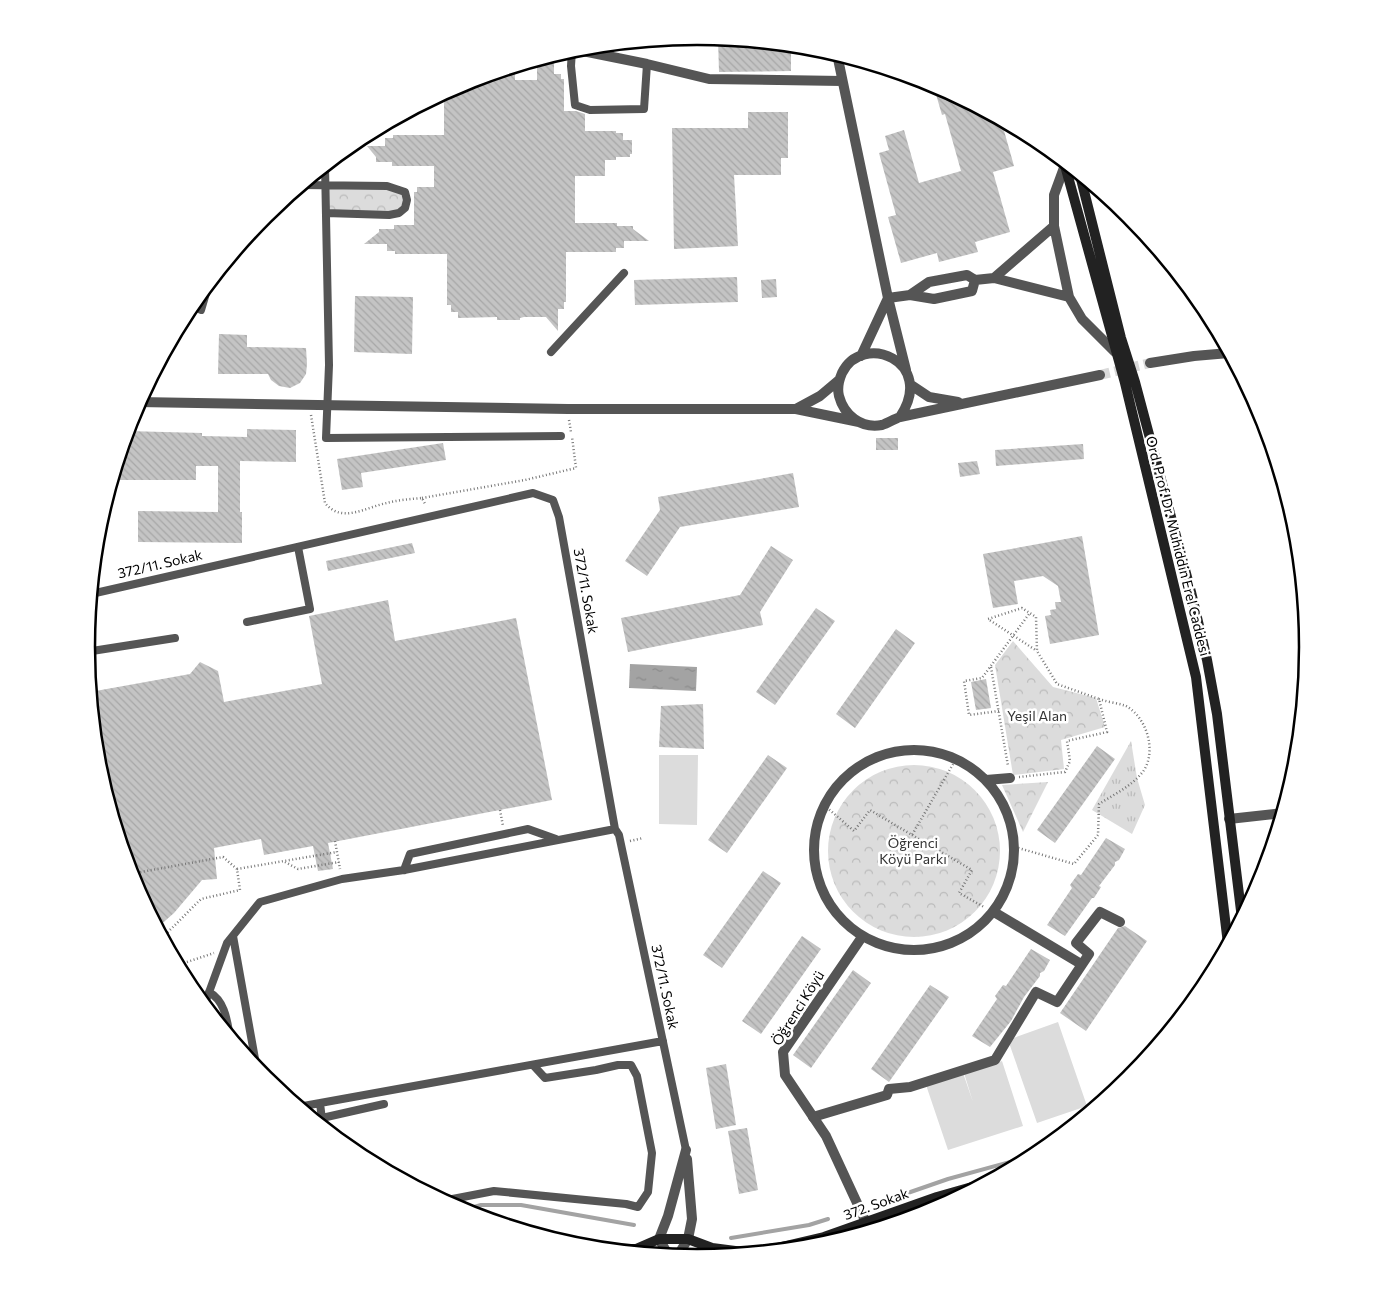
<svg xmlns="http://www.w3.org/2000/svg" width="1394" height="1295" viewBox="0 0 1394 1295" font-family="Commissioner,sans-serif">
	<defs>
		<pattern id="grass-tufts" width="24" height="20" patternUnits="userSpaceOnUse" patternTransform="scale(1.25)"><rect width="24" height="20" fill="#dcdcdc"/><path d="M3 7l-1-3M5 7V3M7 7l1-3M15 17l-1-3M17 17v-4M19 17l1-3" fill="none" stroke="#bbb"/></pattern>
		<pattern id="park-crowns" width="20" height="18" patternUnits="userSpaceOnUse" patternTransform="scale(1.25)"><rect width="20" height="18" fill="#dcdcdc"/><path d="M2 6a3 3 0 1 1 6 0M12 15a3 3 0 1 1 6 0" fill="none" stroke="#bbb"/></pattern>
		<pattern id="water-ripples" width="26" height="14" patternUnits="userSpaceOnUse" patternTransform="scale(1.25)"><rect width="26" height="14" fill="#a3a3a3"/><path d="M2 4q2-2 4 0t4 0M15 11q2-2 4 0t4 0" fill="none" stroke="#8b8b8b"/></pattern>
		<pattern id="building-back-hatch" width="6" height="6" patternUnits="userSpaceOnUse" patternTransform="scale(1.25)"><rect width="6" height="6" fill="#c4c4c4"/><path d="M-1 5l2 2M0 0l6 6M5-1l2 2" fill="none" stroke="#a7a7a7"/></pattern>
	</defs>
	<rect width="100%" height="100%" fill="#fff"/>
	<path fill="url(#grass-tufts)" d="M1131,741L1137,778L1145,805L1132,834L1092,810Z"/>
	<path fill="url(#park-crowns)" d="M325,186L398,189L407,200L399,213H326Z
		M1013,641L1053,687L1096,698L1105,727L1061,740L1064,769L1013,775L995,665Z
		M828 851a86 86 0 1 1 172 0a86 86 0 1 1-172 0Z
		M1048,782L1023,832L1002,785Z"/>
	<path fill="#dcdcdc" d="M659,755H698L697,825L659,824Z
		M1058,1022L1087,1106L1037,1123L1008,1040Z
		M1002,1061L1023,1126L948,1150L925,1082L962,1070L973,1102L964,1073Z"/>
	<path fill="url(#water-ripples)" d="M630,664L697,667L696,691L629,688Z"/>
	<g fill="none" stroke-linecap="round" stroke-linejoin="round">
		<path stroke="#a3a3a3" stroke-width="4" d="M1182,1015C1189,1002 1195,980 1211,976
			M873,1205L948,1179L1039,1154
			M460,1211L481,1205H521L634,1225
			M731,1238L809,1225L828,1219"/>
	</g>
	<path fill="url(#building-back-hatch)" d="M718,38L791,45V71L719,72Z
		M554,55V74H561V79H564V111H576L585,114V131H616V133H623V140H632V154H630V157H616V160H605V176H575V223H617V226H633V229L649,241H624V248H616V252H566V302H564V309H558V331L546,317H524L520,318V320H497V317L458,318V312H451V305H447V254H395V251H387V244H364L379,232V229H394V225H414V192H417V187H434V166H392V162H376V157L367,146H385V138H393V135H444V93L463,83L482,77H493V74L515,67V80H537V66H541V64L549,57Z
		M933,84L1001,120L1014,166L993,172L1010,232L975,242L978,252L939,262L937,253L901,263L888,217L896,215L879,153L889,150L885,136L904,130L919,183L961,171L945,114L942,115Z
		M748,112H788V158H781V175H734L738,246L674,249L672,128H748Z
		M737,277L738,302L635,305L634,280Z
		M776,279L777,297L762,298L761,280Z
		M355,296L413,297L412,354L354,352Z
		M219,334L247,335V347L306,348L307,364L306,374L300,383L290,388L279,386L271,380L268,374H218Z
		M247,429L296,430V462L240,461V512H242V543L138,542V511L218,512V466H196V480H118V460L127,431L202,433V436L247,437Z
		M876,438H898V450H876Z
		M443,443L446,460L361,473L363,487L342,490L337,459Z
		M1083,444L1084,459L996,466L995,450Z
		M977,461L980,474L960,477L958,463Z
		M793,473L799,507L680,527L647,576L625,561L660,510L658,497Z
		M1082,536L1099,635L1050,644L1045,616L1051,615L1050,610L1056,609L1055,602H1061L1058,586L1043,576L1014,581L1018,604L993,608L983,554Z
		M412,543L415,553L328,571L326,561Z
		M771,546L793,560L760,612L763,625L628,652L621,618L740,595Z
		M388,600L395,641L516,618L552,800L328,843L333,869L318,871L313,846L264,855L261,839L214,848L217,879L202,880L174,913L157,928L132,881L97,766L90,692L190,674L200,662L218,671L224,702L322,684L309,616Z
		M816,608L835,621L775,705L756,692Z
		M896,629L915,643L855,728L836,714Z
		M986,679L991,708L976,710L971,682Z
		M703,704L704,749L659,747L661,706Z
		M1097,746L1115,759L1055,843L1037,830Z
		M768,755L787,768L727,853L708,840Z
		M1106,838L1125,849L1119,860L1115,862V865L1099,886L1101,887L1094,898H1092L1065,936L1047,925L1072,888L1070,885L1078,874L1081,875Z
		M763,871L781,883L722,968L703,955Z
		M1125,926L1147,941L1086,1031L1060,1013L1118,928Z
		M802,936L821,949L761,1034L742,1021Z
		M1031,949L1050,960L1044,971L1040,973V976L1024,997L1011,1021L990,1047L972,1036L997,999L995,996L1003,985L1006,986Z
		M853,970L871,983L811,1068L793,1055Z
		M930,985L949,997L889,1082L871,1069Z
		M726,1064L736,1125L716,1129L706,1068Z
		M747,1128L758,1190L739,1194L728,1131Z"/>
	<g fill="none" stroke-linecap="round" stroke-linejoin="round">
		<path stroke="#d9d9d9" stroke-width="10" stroke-dasharray="10 5" stroke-linecap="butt" d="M1100,375L1150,363"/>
		<path stroke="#777" stroke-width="2.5" stroke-dasharray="1 2.5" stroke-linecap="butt" d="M311,415L325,503C342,524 366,507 387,503C398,500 410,499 422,498L425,504
			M569,420L571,432
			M422,498L525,480L576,468L572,437
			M991,667L1008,766
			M999,711L969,715L964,681L982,678L1029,614
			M1019,777L1065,772L1070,761L1067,741L1107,732L1099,699L1057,684L1037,651L1036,617L1022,608L988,619L1037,651
			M824,805L854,831L870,810L912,835L956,759
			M500,810L503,826
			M912,835L972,870L959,893L984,907
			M335,841L340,869
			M630,841L643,838
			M1015,847L1074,864L1098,835L1099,804C1113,795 1130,787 1141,774C1158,755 1148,718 1126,706C1118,703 1107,702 1099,699
			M285,862L298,869L339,862
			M237,869L337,852
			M130,874L223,857L237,869L240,890L201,899L162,938
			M171,954L181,964
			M178,967L181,964L214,953"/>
		<path stroke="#555" stroke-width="8" d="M572,50L571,66L575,105L590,110L644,109L647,64
			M325,166L329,365L326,438L561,436
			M301,185L387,186L405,192L407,200L405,208L399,213L389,215L326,213
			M201,310L209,283
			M551,352L624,273
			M91,594L533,493L553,500L559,517L615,829L619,835L686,1150
			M247,622L310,609L298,547
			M88,629L92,651L175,638
			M404,870L410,854L528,829L556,839
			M233,936L257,1070
			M209,992C225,1001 227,1020 230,1037
			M204,1006L227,943L260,902L342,879L404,870L615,829
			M320,1103L323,1128
			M298,1107L663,1041
			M322,1118L384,1104
			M442,1201L494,1191L626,1204L638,1207L648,1192L652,1153L637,1076L631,1065H618L596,1070L545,1078L533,1065"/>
		<path stroke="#555" stroke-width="10" d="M813,1117L887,1095L889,1089L910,1087L995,1060L1036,992L1057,1002L1089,954L1076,943L1100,912L1120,922"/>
		<path stroke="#555" stroke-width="10" d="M573,49L647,64L709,79L842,81
			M837,54L888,298L906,370
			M1065,165L1054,195V226L1069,297L1082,319L1115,352
			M994,278L1054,226
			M910,295L929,282L967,275L975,280L994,278L1069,297
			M888,298L910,295L934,299L972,291L975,280
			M861,356L888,298
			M1150,363L1194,356L1229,353
			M911,385L929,397L958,402
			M138,402L568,409H796L859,422
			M796,409L820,396L839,380
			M900,417C937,361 862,331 842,373C839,380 837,388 839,396C844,415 861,429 882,425C888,423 894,419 900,417L1100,375
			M814 850a100 100 0 1 1 200 0a100 100 0 1 1-200 0Z
			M986,780L1010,778
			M1229,819L1283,813
			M994,912L1081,964
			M862,937L783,1052L785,1075L826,1136L870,1231
			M669,1256L659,1239L668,1216L686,1150
			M677,1257L688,1239L692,1219L687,1159"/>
		<path stroke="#222" stroke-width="10" d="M1064,162L1125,383L1196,677L1228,944
			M1080,175L1121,338L1135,382L1191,592L1207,660L1217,714L1242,919
			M600,1249H636L659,1239H688L712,1248L743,1252L777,1248L824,1237L937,1197L986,1183"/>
	</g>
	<g text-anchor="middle" stroke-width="5" stroke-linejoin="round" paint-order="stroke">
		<g font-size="14" fill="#000" stroke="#fff">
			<text transform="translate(1178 546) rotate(76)" y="5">Ord. Prof. Dr. Muhiddin Erel Caddesi</text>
			<text transform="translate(160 564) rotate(-13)" y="5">372/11. Sokak</text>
			<text transform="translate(586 591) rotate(80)" y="5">372/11. Sokak</text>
			<text transform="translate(665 987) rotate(78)" y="5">372/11. Sokak</text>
			<text transform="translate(798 1008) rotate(-58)" y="5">Öğrenci Köyü</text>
			<text transform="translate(876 1204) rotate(-20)" y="5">372. Sokak</text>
		</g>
		<g font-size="14" fill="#333" stroke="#fff">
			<text x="1037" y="721">Yeşil Alan</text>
			<text x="913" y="848">Öğrenci<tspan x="913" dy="16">Köyü Parkı</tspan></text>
		</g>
	</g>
	<path d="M0 0H1394V1295H0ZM95 647a602 602 0 1 1 1204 0a602 602 0 1 1-1204 0Z" fill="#fff" fill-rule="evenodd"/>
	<path fill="none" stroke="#000" stroke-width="2.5" d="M95 647a602 602 0 1 1 1204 0a602 602 0 1 1-1204 0Z"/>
</svg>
